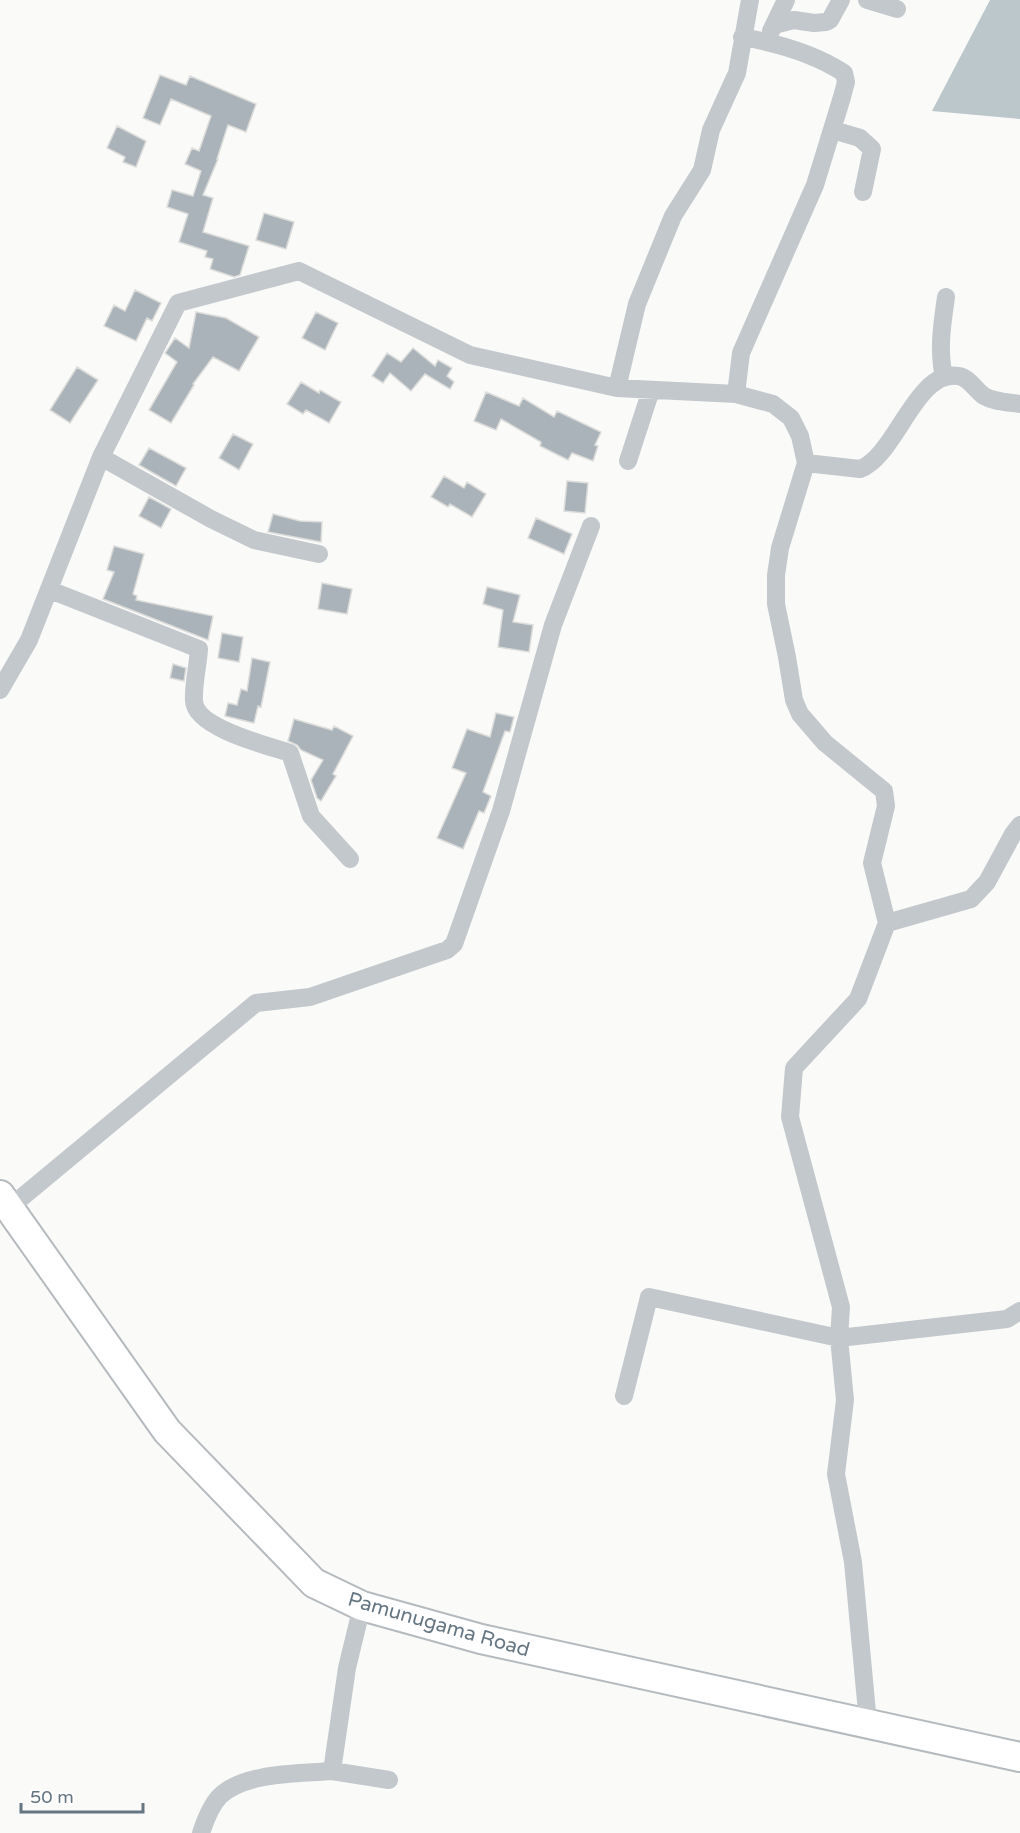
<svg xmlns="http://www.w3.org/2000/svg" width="1020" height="1833" viewBox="0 0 1020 1833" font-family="'Varela Round',sans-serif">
	<rect width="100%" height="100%" fill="#fafaf8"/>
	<path fill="#bbc7cb" d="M990,0H1020V119L932,111Z"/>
	<path fill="#aab3b9" stroke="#dcdcda" stroke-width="1.5" d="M160,75L186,85L190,76L256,104L246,132L228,125L217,159H218L203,195L213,198L203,232L249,246L240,275L234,277L210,269L213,259L205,257L207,251L179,242L188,214L167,207L172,190L193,196L201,171L185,164L192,148L199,151L211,116L171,99L160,125L143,118Z
		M117,126L146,141L136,167L123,162L125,157L107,148Z
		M264,213L294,222L286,249L256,240Z
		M135,290L161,303L152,321L147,318L136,341L104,326L114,305L125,311Z
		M196,312L226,318L259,337L239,371L213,357L193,384L194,385L171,423L149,410L177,362L165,353L175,338L189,348Z
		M316,312L338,323L325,350L302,338Z
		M413,348L435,366L438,360L452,368L447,376L454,382L450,389L425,374L411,391L390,373L383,383L372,376L387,353L401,362Z
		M77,367L98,380L70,423L50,410Z
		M301,382L319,393L320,390L341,402L329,423L306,410L303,414L287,404Z
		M486,392L519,406L523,398L554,417L557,411L601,432L595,445L598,446L593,461L572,453L568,460L540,446L541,442L501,419L496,430L474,421Z
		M233,434L253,444L239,470L219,458Z
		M149,448L186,468L176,486L139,465Z
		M444,476L464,488L467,482L486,494L472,517L450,504L448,507L431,497Z
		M567,481L588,483L585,513L564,511Z
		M149,497L171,509L161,528L139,516Z
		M273,514L300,521L322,522L321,542L268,532Z
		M536,518L572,534L564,554L528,538Z
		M114,546L144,554L133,594L137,596L136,600L213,616L208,640L103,599L114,572L107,570Z
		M322,583L352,589L347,614L318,609Z
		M487,587L520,595L513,622L533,625L529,652L498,647L503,610L483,604Z
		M222,633L243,637L239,662L218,658Z
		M252,658L270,662L261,707L258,706L254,723L225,716L228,703L237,705L241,689L247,691Z
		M173,664L186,668L184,681L170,678Z
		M496,713L514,717L510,732L505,731L483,792L491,796L484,813L479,811L463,849L437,838L466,773L452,768L467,729L490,737Z
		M294,719L332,730L334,726L353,736L333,774L336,776L321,801L317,798L311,780L323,760L301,750L297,745L288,741Z"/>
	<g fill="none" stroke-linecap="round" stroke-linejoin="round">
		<g stroke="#b5babe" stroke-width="32">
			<path id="primary" d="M0,1195L167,1431L314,1583L362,1606L481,1639L1020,1757"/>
		</g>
		<path stroke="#c3c8cc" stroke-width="18" d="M867,0L897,9
			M774,25L794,20L814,23L826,22L830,20L841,0
			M771,31L786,0
			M833,130L860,138L872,149L863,192
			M944,377C938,350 942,325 946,297
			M617,388L637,304L673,216L702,170L711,130L737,73L750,0
			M736,394L741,353L815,185L842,97L846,82L844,73C815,54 777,43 742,37
			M101,457L211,519L254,540L319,554
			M628,461L651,390
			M806,463L860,469C896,456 916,369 958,376C969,377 975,390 984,396C994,402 1008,402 1020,404
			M50,590L199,649C198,666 193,685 194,701C195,728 269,746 290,753L311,816L350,859
			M0,690L29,640L101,457L178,303L299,271L470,355L617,388L736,394L773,404L791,418L800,436L806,463L780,548L776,575V604L787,657L794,700L800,714L825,743L884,791L886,806L872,863L887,923L858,999L794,1068L790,1117L841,1307L839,1338L845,1400L836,1474L853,1562L868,1723
			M887,923L971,899L987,882L1013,834L1020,825
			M9,1208L256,1003L310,997L447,950L454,944L501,811L553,625L591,526
			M624,1396L649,1297L839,1338L1007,1319L1020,1311
			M332,1771L389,1780
			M201,1833C205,1821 211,1805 220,1796C245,1772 299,1774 332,1771L347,1668L362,1606"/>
		<use href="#primary" stroke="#fff" stroke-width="28"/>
	</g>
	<g text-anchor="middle" stroke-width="6" stroke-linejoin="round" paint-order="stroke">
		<g font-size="20" fill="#657683" stroke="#fff">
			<text transform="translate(439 1624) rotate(16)" y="7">Pamunugama Road</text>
		</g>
	</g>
	<path d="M21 1803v9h122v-9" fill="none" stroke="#657683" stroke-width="3"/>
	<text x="30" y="1803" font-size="18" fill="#657683" stroke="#ffffff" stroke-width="4.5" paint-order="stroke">50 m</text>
</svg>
